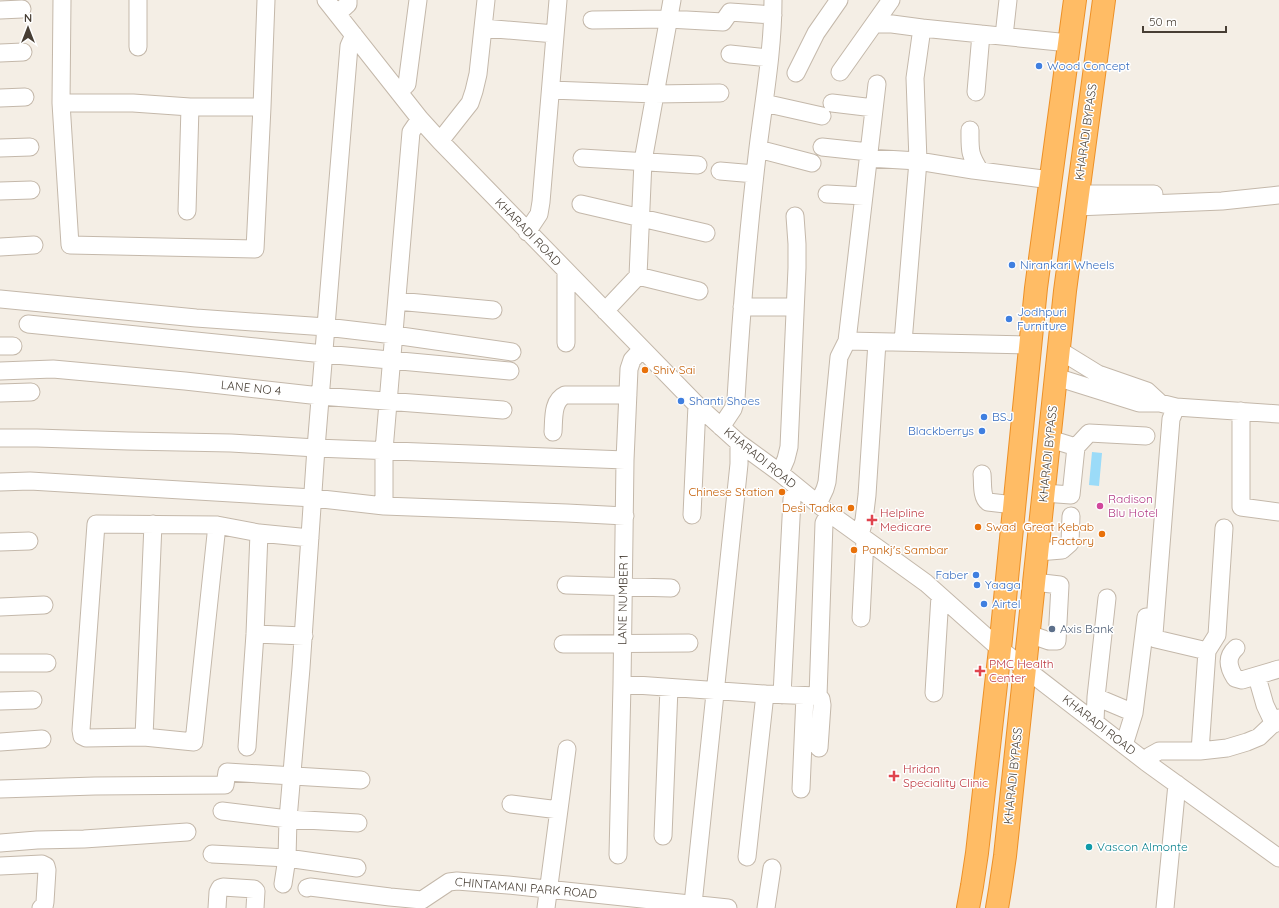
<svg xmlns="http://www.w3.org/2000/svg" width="1279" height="908" viewBox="0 0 1279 908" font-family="Quicksand,sans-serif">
	<rect width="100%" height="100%" fill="#f4eee5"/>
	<path fill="#9bdbf8" d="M1092,452L1102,453L1099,486L1089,485Z"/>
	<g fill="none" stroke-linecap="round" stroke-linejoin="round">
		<g stroke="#c4b8aa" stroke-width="19">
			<path id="minor" d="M62,0L61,103L70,245L255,249L262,107L266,0
				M138,0V47
				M326,0L420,119L440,141L697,405L739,443L780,473L829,513L926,583L1000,649L1146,762L1279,858
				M0,10L22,9
				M337,14L348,4V0
				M592,20L668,19L723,22L730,12L773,15
				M875,24H892L922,28L1069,43
				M483,28L555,34
				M1004,36L1008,0
				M0,53L23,52
				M730,54L769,58
				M840,72L891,0
				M796,73L816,33L839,0
				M551,90L655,94L720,93
				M399,92L407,84L418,0
				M976,92L981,34
				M0,98L25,97
				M61,103H133L190,107H262
				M764,103L822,116
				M832,103L874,108
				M970,130C970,150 969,154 980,171
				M440,141L470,103L474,91L478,74L486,0
				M822,147L869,152
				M0,148L30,147
				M758,149L812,163
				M582,158L698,165
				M868,158L918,161L973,170L1051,180
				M720,171L755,174
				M0,191L31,190
				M827,194L864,196
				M1078,194H1154
				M581,204L706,233
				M1076,207L1222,201L1279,195
				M187,211L190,107
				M527,232L539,214L541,202L558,0
				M0,247L34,245
				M566,271V343
				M638,276L699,291
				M0,299L196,318L326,327L394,335L512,352
				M397,301L493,310
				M742,307H795
				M605,311L638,276L643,161L672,0
				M28,324L324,354L510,371
				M847,341L1030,345
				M903,342L918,161L915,78L922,28
				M0,346H13
				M1059,350L1098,374L1147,391L1160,403
				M0,371L53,369L185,381L320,396L503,410
				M1056,377L1139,403H1160L1176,407L1279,414
				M0,393L31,392
				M1176,407L1171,419L1154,634L1156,639L1207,651L1200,751
				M1241,411V507L1279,512
				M721,427L733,409L736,399C741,315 748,231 758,148C764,99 773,50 773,0
				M553,432C554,419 552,401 565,395H628
				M0,438H37L128,441L231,443L316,448L625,460
				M1076,447L1089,433L1146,436
				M780,473L786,459L789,447L797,268V244L795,216
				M982,474C983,482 981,497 988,502L1014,505
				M0,482L30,481L313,498L384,506L567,513L625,516
				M1044,493L1071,495L1076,447L1050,439
				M818,504L825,489L827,482L839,357L847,341L877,84
				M384,506V450L411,132L420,119
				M692,515L697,405
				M217,525L194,742L144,737L86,738L82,736L81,730L96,524L217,525L259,533L310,538
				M860,535L864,520L867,495L877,342
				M0,542L29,541
				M1038,552L1062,550L1070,543L1071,516
				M566,585L671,588
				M0,607L44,605
				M861,618L865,539
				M255,634L304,636
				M1029,634L1049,641H1057L1060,585L1034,582
				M563,644L689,643
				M1236,648C1226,657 1228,667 1235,678L1242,680L1279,669
				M1207,651L1217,635L1224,528
				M0,663H47
				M1257,677L1265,705L1274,724
				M622,684L765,694L818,696
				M934,693L940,596
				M782,695L792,499L798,489
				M1096,697L1134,713
				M0,701L33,700
				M1095,722L1096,697L1107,598
				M144,737L153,524
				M0,742L42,739
				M1124,745L1134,713L1146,617
				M247,747L255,634L259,533
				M819,748L822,705L821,699L818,696L824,523L829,513
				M1146,762L1150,756L1159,751H1200L1227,748L1247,742L1259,737L1279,718
				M0,789L95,786L225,785L227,772L361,780
				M801,789L805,696
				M511,804L559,810
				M222,811L288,819L358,823
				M663,836L669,688
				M0,843L37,840L84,839L187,832
				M212,854L287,858L357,868
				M618,855L622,684L625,460L629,369L632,360L642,349
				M747,857L765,694
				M0,866L42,864L46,866L47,870L45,902L44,907L41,908
				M283,884L287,858L288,819L301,668L316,448L349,46L354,35
				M307,888L310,887L390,897L422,900L449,882L457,881L508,885L728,908
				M693,904L739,464V443
				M217,908L218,892L220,888L223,887L254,889L256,891L255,908
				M546,908L567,749
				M766,908L772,868
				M1165,908L1177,784"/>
		</g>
		<g stroke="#ed9026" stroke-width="24">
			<path id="highway" d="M968,908L972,886L977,853L1000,649L1036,288L1075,0
				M997,908L1000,890L1005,856L1065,291L1104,0"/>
		</g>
		<use href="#minor" stroke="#fff" stroke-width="17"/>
		<use href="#highway" stroke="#ffbc65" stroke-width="22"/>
	</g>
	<g fill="#3f7fe0" stroke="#fff" stroke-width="1.5">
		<circle cx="1039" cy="66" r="4"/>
		<circle cx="1012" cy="265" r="4"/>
		<circle cx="1009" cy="319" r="4"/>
		<circle cx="681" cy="401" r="4"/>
		<circle cx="984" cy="417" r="4"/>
		<circle cx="982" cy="431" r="4"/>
		<circle cx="976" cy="575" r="4"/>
		<circle cx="977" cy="585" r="4"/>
		<circle cx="984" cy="604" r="4"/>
	</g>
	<g fill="#e8710a" stroke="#fff" stroke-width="1.5">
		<circle cx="645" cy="370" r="4"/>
		<circle cx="782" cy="492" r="4"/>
		<circle cx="851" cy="508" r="4"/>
		<circle cx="978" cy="527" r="4"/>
		<circle cx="1102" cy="534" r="4"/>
		<circle cx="854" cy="550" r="4"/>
	</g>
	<circle fill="#d1479c" stroke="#fff" stroke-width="1.5" cx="1100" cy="506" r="4"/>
	<g fill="#e0444e" stroke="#fff" stroke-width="1.5">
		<path d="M870 514h4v4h4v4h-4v4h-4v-4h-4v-4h4z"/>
		<path d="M978 665h4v4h4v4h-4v4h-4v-4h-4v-4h4z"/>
		<path d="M892 770h4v4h4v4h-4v4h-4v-4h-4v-4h4z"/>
	</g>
	<circle fill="#5c6f8a" stroke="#fff" stroke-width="1.5" cx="1052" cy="629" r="4"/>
	<circle fill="#0f9aa8" stroke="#fff" stroke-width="1.5" cx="1089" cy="847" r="4"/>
	<g text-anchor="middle" stroke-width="3" stroke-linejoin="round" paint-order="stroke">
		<g font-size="12" fill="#366cbe" stroke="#fff" text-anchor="start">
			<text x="1047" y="70">Wood Concept</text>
			<text x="1020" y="269">Nirankari Wheels</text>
			<text x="1017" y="316">Jodhpuri<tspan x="1017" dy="14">Furniture</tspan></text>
			<text x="689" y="405">Shanti Shoes</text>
			<text x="992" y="421">BSJ</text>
			<text x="974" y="435" text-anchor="end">Blackberrys</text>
			<text x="968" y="579" text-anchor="end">Faber</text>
			<text x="985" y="589">Yaaga</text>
			<text x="992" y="608">Airtel</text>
		</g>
		<g font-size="12" fill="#473e34" stroke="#fff">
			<text transform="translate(1086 132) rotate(-82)" y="4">KHARADI BYPASS</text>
			<text transform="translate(528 232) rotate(46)" y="4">KHARADI ROAD</text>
			<text transform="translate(251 388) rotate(6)" y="4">LANE NO 4</text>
			<text transform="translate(1048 454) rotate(-84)" y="4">KHARADI BYPASS</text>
			<text transform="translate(760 458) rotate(39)" y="4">KHARADI ROAD</text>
			<text transform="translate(623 600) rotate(-89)" y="4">LANE NUMBER 1</text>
			<text transform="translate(1099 725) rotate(38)" y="4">KHARADI ROAD</text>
			<text transform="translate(1013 776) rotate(-84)" y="4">KHARADI BYPASS</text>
			<text transform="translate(526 888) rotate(5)" y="4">CHINTAMANI PARK ROAD</text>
		</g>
		<g font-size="12" fill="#c56008" stroke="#fff" text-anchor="start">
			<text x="653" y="374">Shiv Sai</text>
			<text x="774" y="496" text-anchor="end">Chinese Station</text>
			<text x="843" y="512" text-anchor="end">Desi Tadka</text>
			<text x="986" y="531">Swad</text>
			<text x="1094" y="531" text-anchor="end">Great Kebab<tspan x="1094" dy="14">Factory</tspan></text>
			<text x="862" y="554">Pankj's Sambar</text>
		</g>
		<g font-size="12" fill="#b23c85" stroke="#fff" text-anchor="start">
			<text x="1108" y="503">Radison<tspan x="1108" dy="14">Blu Hotel</tspan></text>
		</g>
		<g font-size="12" fill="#be3a42" stroke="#fff" text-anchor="start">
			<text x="880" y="517">Helpline<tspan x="880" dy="14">Medicare</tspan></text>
			<text x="989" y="668">PMC Health<tspan x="989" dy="14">Center</tspan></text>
			<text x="903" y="773">Hridan<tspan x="903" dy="14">Speciality Clinic</tspan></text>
		</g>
		<g font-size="12" fill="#4e5e75" stroke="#fff" text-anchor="start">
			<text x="1060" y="633">Axis Bank</text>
		</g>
		<g font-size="12" fill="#0d838f" stroke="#fff" text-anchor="start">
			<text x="1097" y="851">Vascon Almonte</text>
		</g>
	</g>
	<g transform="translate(28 28)" stroke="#ffffff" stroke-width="3" paint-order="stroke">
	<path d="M0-3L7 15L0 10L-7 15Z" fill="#473e34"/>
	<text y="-6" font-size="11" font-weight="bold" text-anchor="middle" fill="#473e34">N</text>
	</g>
	<path d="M1143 26v6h83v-6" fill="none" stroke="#473e34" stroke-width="2"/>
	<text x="1149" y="26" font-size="12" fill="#473e34" stroke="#ffffff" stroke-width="3" paint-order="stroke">50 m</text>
</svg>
